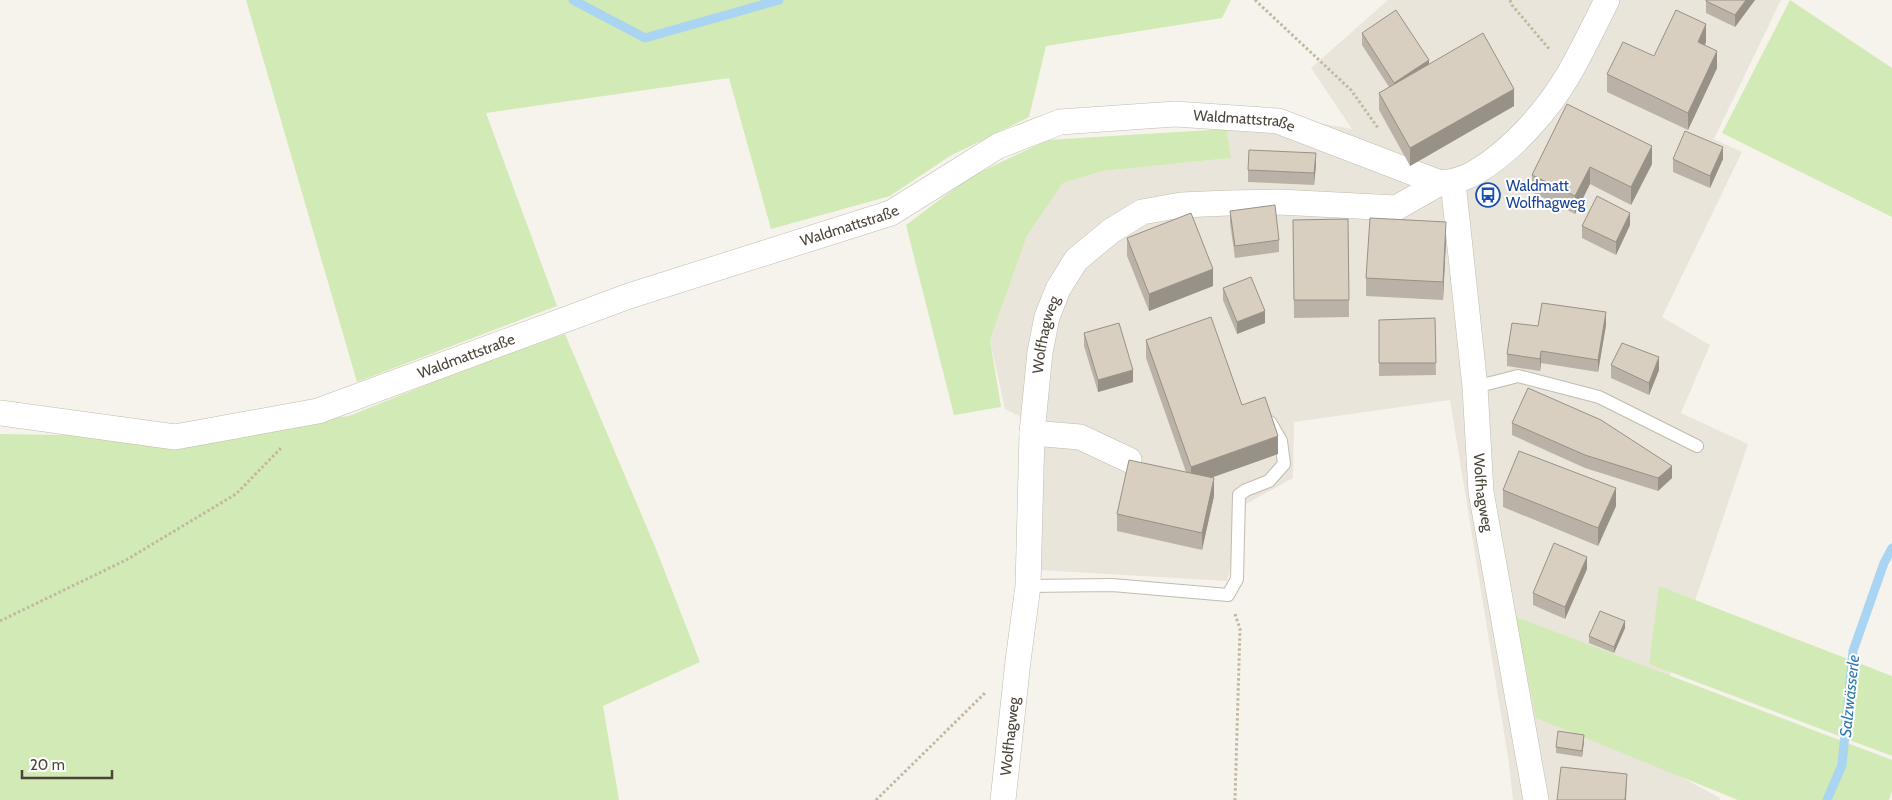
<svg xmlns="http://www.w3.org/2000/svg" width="1892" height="800" viewBox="0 0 1892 800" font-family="Cabin,sans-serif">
	<rect width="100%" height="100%" fill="#f6f3ec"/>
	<path fill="#eae5da" d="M1388,0H1781L1714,139L1742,152L1662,317L1710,345L1681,413L1748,444L1668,681L1648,759L1720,798V800H1513L1509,763L1450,400L1294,422L1293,478L1246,504L1227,581L1039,570L1023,418L1005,409L990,340L1027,236L1063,183L1103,171L1231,158L1224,106L1352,129L1311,68Z"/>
	<path fill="#d2eab5" d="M246,0H1231L1222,18L1046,46L1029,117L950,156L890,196L771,229L729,78L486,113L557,306L357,382Z
		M1790,0L1892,68V217L1722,133Z
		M1227,129L1231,158L1103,171L1063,183L1027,236L990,340L1001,407L954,415L906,225L970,177L1047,140Z
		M565,334L656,549L700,662L603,706L619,800H0V434L175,437L349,416L471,367Z
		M1659,586L1892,676V756L1649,664Z
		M1516,617L1892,760V791L1889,800H1738L1536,718Z"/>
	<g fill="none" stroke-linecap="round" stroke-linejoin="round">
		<path stroke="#a9d4f2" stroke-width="9" d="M573,0L645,38L779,0
			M1827,800L1842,765L1853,651L1884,563L1892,548"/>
		<g stroke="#c2bbae" stroke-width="14">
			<path id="service" d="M1475,387L1518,376L1599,397L1697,446
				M1028,586L1112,585L1228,595L1237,579L1239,495L1246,490L1269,481L1284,464L1281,441L1270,422"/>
		</g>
		<g stroke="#c2bbae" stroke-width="26">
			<g id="minor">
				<path id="s1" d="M1453,182L1475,387L1481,492L1536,800"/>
				<path id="s2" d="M0,413L175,437L318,411L629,296L891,213L998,146L1060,122L1175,114L1278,121L1440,183C1452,182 1465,179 1476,172C1513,150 1549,109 1570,72C1583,49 1595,24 1607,0"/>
				<path d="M1032,433L1080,437L1129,460"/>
				<path id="s3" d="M1003,800L1018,661L1028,586L1032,433L1040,352L1047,317L1058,289L1076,260L1111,231L1142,212L1181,205L1228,203L1279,202L1396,208L1440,183"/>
			</g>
		</g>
		<path stroke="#c4b79f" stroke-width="3" stroke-dasharray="2.5 2.5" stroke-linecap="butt" d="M1255,0L1351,90L1378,128
			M1510,0L1512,5L1550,50
			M1235,614L1240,629L1235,800
			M0,621L126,560L236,494L282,447
			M876,800L986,692"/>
		<use href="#service" stroke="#fff" stroke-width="12"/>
		<use href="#minor" stroke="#fff" stroke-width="25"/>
	</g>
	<path fill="#bab2a6" d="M1706,0H1755L1735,27L1706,13Z
		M1362,33L1429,64L1514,106L1410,166L1379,110V93L1389,87L1362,45Z
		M1706,42L1705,45L1717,68L1688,130L1607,92V74L1654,56Z
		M1567,104L1652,164L1631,205L1590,184L1575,214L1532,192V175Z
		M1673,159H1723L1710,188L1673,172Z
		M1316,165L1314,185L1248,182V170Z
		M1230,211L1279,240V252L1235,258L1230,223Z
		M1348,219L1349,317L1294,318L1293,220Z
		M1630,225L1616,255L1582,238V226Z
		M1127,238L1213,286L1149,311L1127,256Z
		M1446,240L1443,300L1366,296V278Z
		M1223,288L1265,323L1237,334L1223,300Z
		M1435,318L1436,375L1379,376V320Z
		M1606,325L1598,372L1541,363L1540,371L1507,366V354L1538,326Z
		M1084,333L1133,382L1098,392L1084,346Z
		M1146,340L1242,405L1278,454L1211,477L1214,496L1202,550L1117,531V514L1186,472L1146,358Z
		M1611,365L1659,370L1649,395L1611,378Z
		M1512,423L1672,478L1658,491L1585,468L1512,435Z
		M1503,490L1616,506L1598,546L1503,507Z
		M1587,569L1565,619L1533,605V593Z
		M1625,628L1614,653L1589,643V636Z
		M1584,741L1582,757L1556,753V747Z"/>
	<path fill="#979187" d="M1746,0H1755L1735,27V15Z
		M1706,24V42L1698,59V42Z
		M1717,51V68L1688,130V113Z
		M1429,60V72L1394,95V83Z
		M1514,89V106L1410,166V148Z
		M1652,146V164L1631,205V187Z
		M1723,147V159L1710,188V176Z
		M1316,153V165L1314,185V173Z
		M1590,167V184L1575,214V196Z
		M1630,213V225L1616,255V242Z
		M1446,222V240L1443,300V282Z
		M1213,269V286L1149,311V294Z
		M1265,311V323L1237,334V322Z
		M1606,312V325L1598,372V360Z
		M1541,351V363L1540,371V359Z
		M1659,357V370L1649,395V383Z
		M1133,370V382L1098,392V380Z
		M1278,436V454L1191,485V467Z
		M1672,466V478L1658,491V478Z
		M1214,478V496L1202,550V533Z
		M1616,488V506L1598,546V528Z
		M1587,557V569L1565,619V607Z
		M1625,621V628L1614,653V647Z
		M1584,735V741L1582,757V751Z
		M1627,774L1626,800H1625Z"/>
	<path fill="#d8cfc1" stroke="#979187" d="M1706,0H1746L1735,15L1706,1Z
		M1396,10L1429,60L1394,83L1362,33Z
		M1676,10L1706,24L1698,42L1717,51L1688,113L1607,74L1623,42L1654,56Z
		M1483,33L1514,89L1410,148L1379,93Z
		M1567,104L1652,146L1631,187L1590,167L1575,196L1532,175Z
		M1685,131L1723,147L1710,176L1673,159Z
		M1249,150L1316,153L1314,173L1248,170Z
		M1597,196L1630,213L1616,242L1582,226Z
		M1275,205L1279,240L1235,246L1230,211Z
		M1191,213L1213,269L1149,294L1127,238Z
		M1370,218L1446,222L1443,282L1366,278Z
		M1348,219L1349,300H1294L1293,220Z
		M1251,277L1265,311L1237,322L1223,288Z
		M1542,303L1606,312L1598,360L1541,351L1540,359L1507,354L1512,323L1538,326Z
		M1211,317L1242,405L1265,397L1278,436L1191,467L1146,340Z
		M1435,318L1436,363H1379V320Z
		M1119,323L1133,370L1098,380L1084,333Z
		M1622,343L1659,357L1649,383L1611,365Z
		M1528,388L1601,420L1672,466L1658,478L1585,455L1512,423Z
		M1519,451L1616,488L1598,528L1503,490Z
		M1129,460L1214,478L1202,533L1117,514Z
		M1554,543L1587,557L1565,607L1533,593Z
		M1600,611L1625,621L1614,647L1589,636Z
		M1558,731L1584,735L1582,751L1556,747Z
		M1561,767L1627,774L1625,800H1557Z"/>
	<defs>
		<g id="bus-ring" transform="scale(1.25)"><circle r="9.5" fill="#fff" stroke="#1a4fb4" stroke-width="1.5"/><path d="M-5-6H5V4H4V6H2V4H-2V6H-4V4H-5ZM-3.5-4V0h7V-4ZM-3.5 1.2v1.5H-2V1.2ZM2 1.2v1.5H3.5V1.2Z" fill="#1a4fb4"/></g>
	</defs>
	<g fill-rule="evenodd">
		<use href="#bus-ring" x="1488" y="195"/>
	</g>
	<g text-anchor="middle" stroke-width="4" stroke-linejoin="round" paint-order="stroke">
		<g font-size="15" fill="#4b4439" stroke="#fff">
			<text dy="5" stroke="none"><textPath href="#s2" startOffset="1306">Waldmattstraße</textPath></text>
			<text dy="5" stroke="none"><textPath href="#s2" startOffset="885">Waldmattstraße</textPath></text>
			<text dy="5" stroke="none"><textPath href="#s3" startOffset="468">Wolfhagweg</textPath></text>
			<text dy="5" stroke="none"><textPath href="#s2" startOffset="480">Waldmattstraße</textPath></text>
			<text dy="5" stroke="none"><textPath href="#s1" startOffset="312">Wolfhagweg</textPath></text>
			<text dy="5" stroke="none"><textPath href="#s3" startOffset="64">Wolfhagweg</textPath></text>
		</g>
		<g font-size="15" fill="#164399" stroke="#fff" text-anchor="start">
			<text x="1506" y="191">Waldmatt<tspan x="1506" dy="17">Wolfhagweg</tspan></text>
		</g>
		<g font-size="16" font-style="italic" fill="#2e7ab2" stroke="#fff">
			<text transform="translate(1849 696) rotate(-84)" y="6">Salzwässerle</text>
		</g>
	</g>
	<path d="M22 770v8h90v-8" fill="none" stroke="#4b4439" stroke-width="2.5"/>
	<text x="30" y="770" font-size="15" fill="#4b4439" stroke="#ffffff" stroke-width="4" paint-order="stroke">20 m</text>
</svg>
